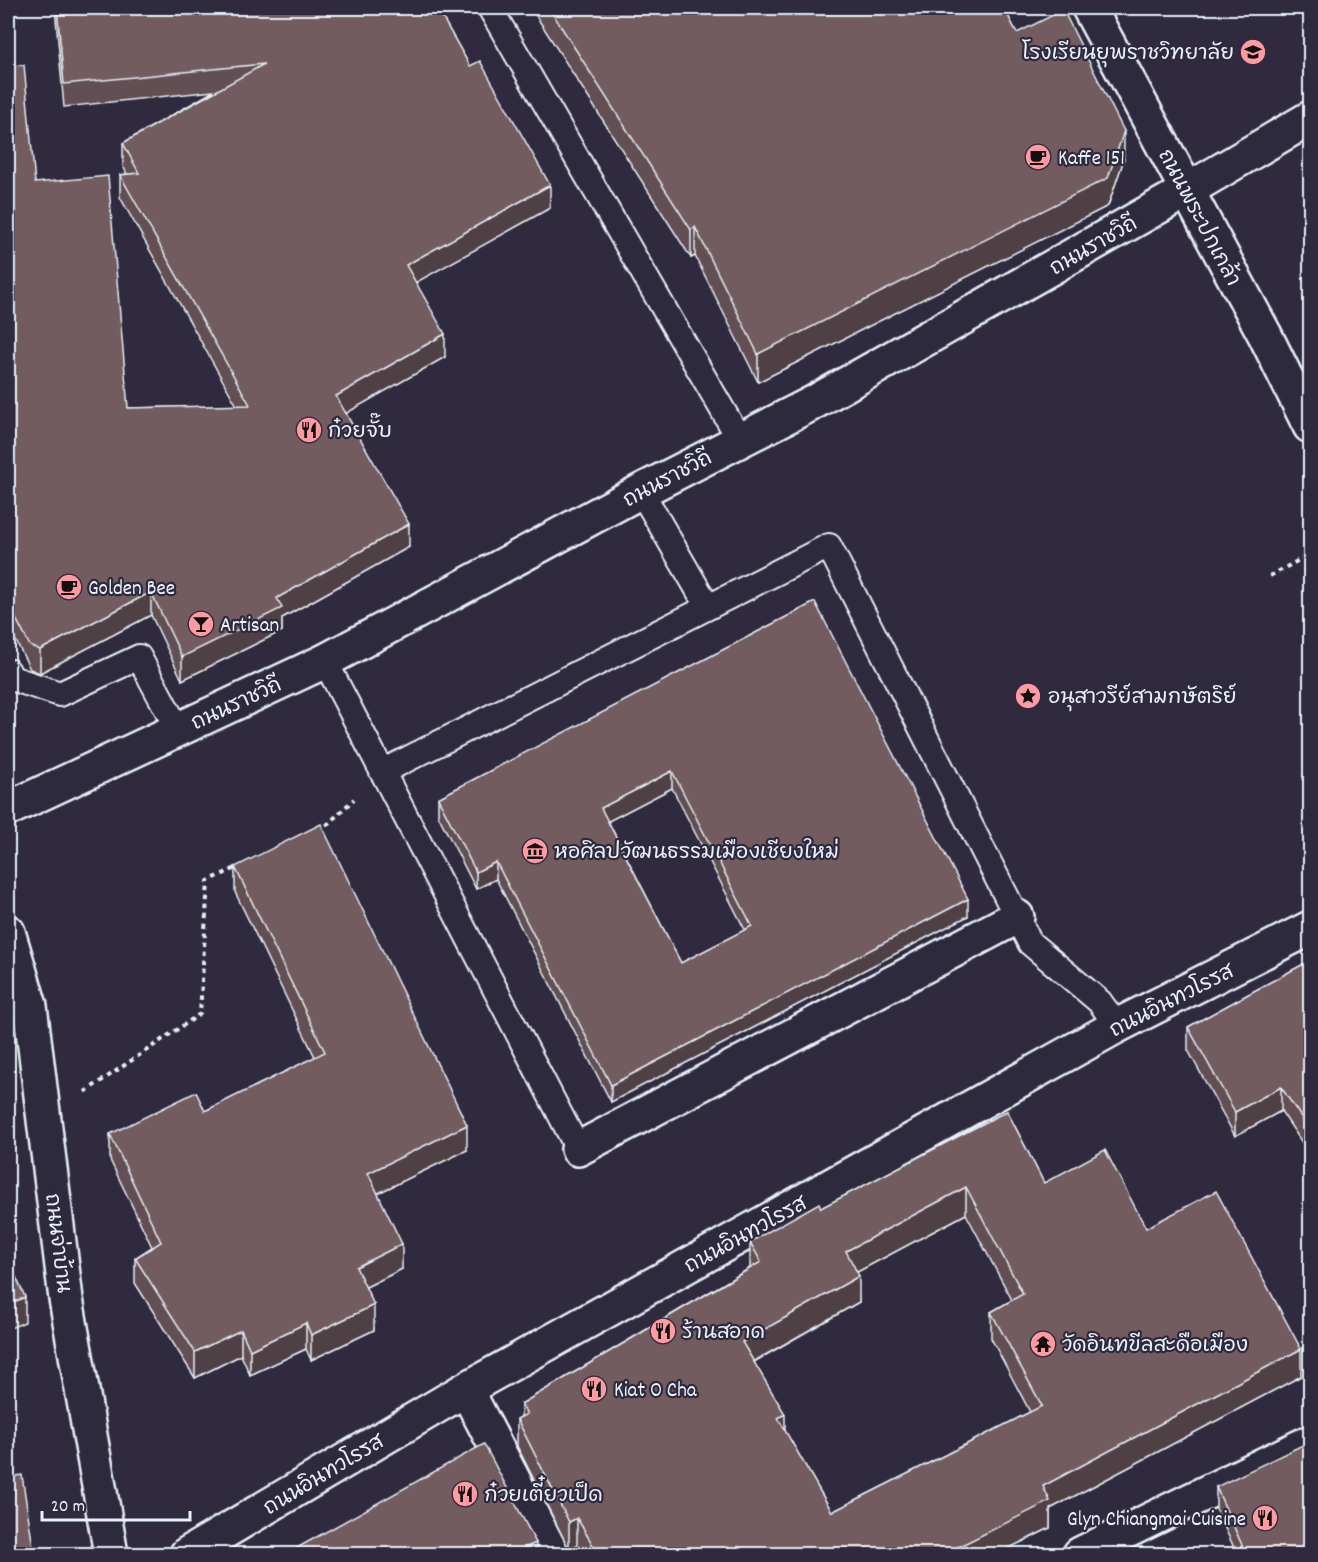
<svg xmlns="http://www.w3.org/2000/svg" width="1318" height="1562" viewBox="0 0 1318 1562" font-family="Dekko,'Playpen Sans Thai',sans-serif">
	<rect width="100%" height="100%" fill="#2f2a3d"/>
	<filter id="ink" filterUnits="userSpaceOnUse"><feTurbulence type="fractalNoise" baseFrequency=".0167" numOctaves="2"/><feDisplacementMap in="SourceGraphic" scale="12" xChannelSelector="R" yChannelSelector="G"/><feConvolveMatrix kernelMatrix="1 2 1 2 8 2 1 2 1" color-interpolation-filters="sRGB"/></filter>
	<g filter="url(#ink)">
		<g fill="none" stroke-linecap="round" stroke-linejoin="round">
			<g stroke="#e8f1f8" stroke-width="28">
				<path id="service" d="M490,8L740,440
					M641,491L708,607
					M325,661L578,1149
					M8,671L11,678L60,694L139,657L178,730
					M382,772L829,546L1030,943L1100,1002L1117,1026"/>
			</g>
			<g stroke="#e8f1f8" stroke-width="38">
				<path id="pedestrian" d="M578,1149L1017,917"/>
			</g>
			<g stroke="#e8f1f8" stroke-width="38">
				<path id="minor" d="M8,809L325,661L641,491L811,404L1186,191
					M8,932L30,1006L66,1299L111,1554
					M466,1389L552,1554
					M187,1554L466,1389L1117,1026L1310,928
					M1080,1554L1310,1442"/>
			</g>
			<g stroke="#e8f1f8" stroke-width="38">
				<path id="tertiary" d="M1089,8L1265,335L1310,426
					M1186,191L1310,118"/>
			</g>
			<path stroke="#e8f1f8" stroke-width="4" stroke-dasharray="4.5 4.5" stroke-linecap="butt" d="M1270,576L1310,554
				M318,829L328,824L354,799
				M85,1092L200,1014L208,881L238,867"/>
			<use href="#service" stroke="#2f2a3d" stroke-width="24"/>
			<use href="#pedestrian" stroke="#2f2a3d" stroke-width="33"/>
			<use href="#minor" stroke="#2f2a3d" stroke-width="33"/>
			<use href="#tertiary" stroke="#2f2a3d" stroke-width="33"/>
		</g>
		<path fill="#624f53" stroke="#e8f1f8" stroke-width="1.5" fill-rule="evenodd" d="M55,8H437L550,208L416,282L445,357L346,413L409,547L282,618V631L182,680L151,615L40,673L30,669L8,625V66L35,183L128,408L237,406L120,197V175L127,174L123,166V143L214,91L64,107Z
			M531,8H1004L1017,33L1124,159L1108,206L758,382L695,256L691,258Z
			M815,602L968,916L611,1102L496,879L476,889L438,815V798ZM672,788L745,930L681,963L608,821Z
			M235,867L467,1150L378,1193L402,1269L366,1287L374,1330L311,1360L306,1349L250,1375L241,1355L195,1378L135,1283V1258L152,1247L110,1160V1134L205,1111L315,1057L235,892Z
			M1311,960V1156L1281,1111L1235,1136L1188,1050V1027Z
			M1007,1111L1044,1183L1146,1228L1301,1376L1050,1509V1528L997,1554H583L577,1545L569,1549L517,1446V1419L521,1417V1404L750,1268V1242L821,1208ZM966,1214L1012,1300L991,1312V1338L1030,1412L832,1512L785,1431L754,1362L859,1302L857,1272Z
			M1216,1487L1311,1554H1237L1216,1509Z"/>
		<path fill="#504044" stroke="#e8f1f8" stroke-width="1.5" d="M1124,131V159L1108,206L758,382V354Z
			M550,185V208L406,288V265Z
			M695,227V256L691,258V230Z
			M445,334V357L336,419V396Z
			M409,524V547L282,618V631L182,680V657L277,598Z
			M151,592V615L40,673V650Z
			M672,771V788L601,825V808Z
			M496,862V879L476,889V872Z
			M968,899V916L611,1102V1085Z
			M1281,1087V1111L1235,1136V1112Z
			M467,1125V1150L368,1198V1173Z
			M966,1187V1214L846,1278V1251Z
			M402,1244V1269L356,1292V1267Z
			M859,1276V1302L742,1368V1342Z
			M25,1297V1322L8,1329V1305Z
			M374,1305V1330L311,1360V1335Z
			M306,1323V1349L250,1375V1350Z
			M241,1330V1355L195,1378V1352Z
			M1301,1349V1376L1050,1509V1528L997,1554H944L1043,1486Z
			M785,1414V1440L778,1418Z
			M577,1518V1545L569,1549V1522Z
			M536,1543V1554H510Z"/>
		<path fill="#725c61" stroke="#e8f1f8" stroke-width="1.5" fill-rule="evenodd" d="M57,8H437L470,66L480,61L550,185L406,265L445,334L336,396L409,524L277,598L282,608L182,657L151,592L40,650L30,646L8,603V66L24,65L35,183L108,176L128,408L250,405L120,175L139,173L123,143L264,64L64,84Z
			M549,8H1004L1017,33L1063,10L1124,131L1108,178L758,354L695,227L691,230Z
			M815,602L968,899L611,1085L496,862L476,872L438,798ZM672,771L752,926L681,963L601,808Z
			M321,824L467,1125L368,1173L402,1244L356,1267L374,1305L311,1335L306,1323L250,1350L241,1330L195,1352L135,1258L161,1242L110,1134L196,1092L205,1111L325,1052L235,867Z
			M1311,960V1132L1281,1087L1235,1112L1188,1027Z
			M1007,1111L1044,1183L1105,1150L1146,1228L1216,1191L1301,1349L1043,1486L1050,1501L944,1554H598L577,1518L569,1522L517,1419L527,1414L521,1404L761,1262L750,1242L819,1203L821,1208ZM966,1187L1023,1294L991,1312L1042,1406L832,1512L778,1418L785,1414L742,1342L859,1276L846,1251Z
			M8,1259L25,1297L8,1305Z
			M1311,1441V1554H1245H1246L1216,1487Z
			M484,1444L536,1543L510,1554H286Z
			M22,1475L34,1554H8V1477Z"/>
	</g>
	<defs>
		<g id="school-disc" transform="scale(1.35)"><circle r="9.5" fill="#ff9aa2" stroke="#2f2a3d"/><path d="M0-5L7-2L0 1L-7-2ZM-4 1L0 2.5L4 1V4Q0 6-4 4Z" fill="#111"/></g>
		<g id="cafe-disc" transform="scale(1.35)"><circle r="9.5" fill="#ff9aa2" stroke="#2f2a3d"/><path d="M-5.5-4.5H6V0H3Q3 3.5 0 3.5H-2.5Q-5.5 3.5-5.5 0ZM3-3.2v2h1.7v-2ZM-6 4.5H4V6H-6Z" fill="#111"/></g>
		<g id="restaurant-disc" transform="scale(1.35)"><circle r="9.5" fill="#ff9aa2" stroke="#2f2a3d"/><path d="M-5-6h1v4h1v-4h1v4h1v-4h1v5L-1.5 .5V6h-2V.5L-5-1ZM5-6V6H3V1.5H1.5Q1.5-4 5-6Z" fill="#111"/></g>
		<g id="bar-disc" transform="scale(1.35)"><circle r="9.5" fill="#ff9aa2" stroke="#2f2a3d"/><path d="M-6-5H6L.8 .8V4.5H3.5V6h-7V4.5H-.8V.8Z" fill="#111"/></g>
		<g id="sight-disc" transform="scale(1.35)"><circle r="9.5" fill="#ff9aa2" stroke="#2f2a3d"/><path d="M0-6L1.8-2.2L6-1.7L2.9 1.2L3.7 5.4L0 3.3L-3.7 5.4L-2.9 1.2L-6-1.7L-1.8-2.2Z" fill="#111"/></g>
		<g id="museum-disc" transform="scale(1.35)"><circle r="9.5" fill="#ff9aa2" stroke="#2f2a3d"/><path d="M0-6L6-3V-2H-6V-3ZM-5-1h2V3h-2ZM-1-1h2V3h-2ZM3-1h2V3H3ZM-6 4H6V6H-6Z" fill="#111"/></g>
		<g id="temple-disc" transform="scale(1.35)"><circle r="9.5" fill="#ff9aa2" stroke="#2f2a3d"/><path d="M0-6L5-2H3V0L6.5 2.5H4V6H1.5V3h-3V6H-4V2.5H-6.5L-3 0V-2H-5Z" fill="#111"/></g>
	</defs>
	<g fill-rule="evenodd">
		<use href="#school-disc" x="1253" y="52"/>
		<use href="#cafe-disc" x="1038" y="157"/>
		<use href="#restaurant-disc" x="309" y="430"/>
		<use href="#cafe-disc" x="69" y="587"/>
		<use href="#bar-disc" x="201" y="624"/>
		<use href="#sight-disc" x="1028" y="696"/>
		<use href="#museum-disc" x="535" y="851"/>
		<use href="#restaurant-disc" x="663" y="1331"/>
		<use href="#temple-disc" x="1043" y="1344"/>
		<use href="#restaurant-disc" x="594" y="1389"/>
		<use href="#restaurant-disc" x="465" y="1494"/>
		<use href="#restaurant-disc" x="1265" y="1518"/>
	</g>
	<g text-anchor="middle" stroke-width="4.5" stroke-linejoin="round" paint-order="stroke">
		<g font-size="21" fill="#e8f1f8" stroke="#2f2a3d" text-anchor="start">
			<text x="1234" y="59" text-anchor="end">โรงเรียนยุพราชวิทยาลัย</text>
			<text x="1058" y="164">Kaffe 151</text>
			<text x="328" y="437">ก๋วยจั๊บ</text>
			<text x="88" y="594">Golden Bee</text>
			<text x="220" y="631">Artisan</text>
			<text x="1048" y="703">อนุสาวรีย์สามกษัตริย์</text>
			<text x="554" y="858">หอศิลปวัฒนธรรมเมืองเชียงใหม่</text>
			<text x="682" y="1338">ร้านสอาด</text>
			<text x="1062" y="1351">วัดอินทขีลสะดือเมือง</text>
			<text x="614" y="1396">Kiat O Cha</text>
			<text x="484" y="1501">ก๋วยเตี๋ยวเป็ด</text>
			<text x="1246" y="1525" text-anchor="end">Glyn Chiangmai Cuisine</text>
		</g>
		<g font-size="21" fill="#e8f1f8" stroke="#2f2a3d">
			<text transform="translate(1200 217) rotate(62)" y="7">ถนนพระปกเกล้า</text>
			<text transform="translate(1093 245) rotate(-30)" y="7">ถนนราชวิถี</text>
			<text transform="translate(667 478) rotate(-28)" y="7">ถนนราชวิถี</text>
			<text transform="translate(236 703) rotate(-25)" y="7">ถนนราชวิถี</text>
			<text transform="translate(1171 1000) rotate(-27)" y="7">ถนนอินทวโรรส</text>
			<text transform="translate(745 1234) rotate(-29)" y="7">ถนนอินทวโรรส</text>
			<text transform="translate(59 1243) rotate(83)" y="7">ถนนจ่าบ้าน</text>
			<text transform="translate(323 1474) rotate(-31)" y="7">ถนนอินทวโรรส</text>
		</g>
	</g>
	<rect width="1318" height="1562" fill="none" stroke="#2f2a3d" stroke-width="30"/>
	<rect x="15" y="15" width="1288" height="1532" fill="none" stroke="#e8f1f8" stroke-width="2" filter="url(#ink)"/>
	<path d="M42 1511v9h148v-9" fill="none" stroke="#e8f1f8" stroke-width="3"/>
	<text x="51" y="1511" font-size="18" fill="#e8f1f8" stroke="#2f2a3d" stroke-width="4.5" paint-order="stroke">20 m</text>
</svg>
